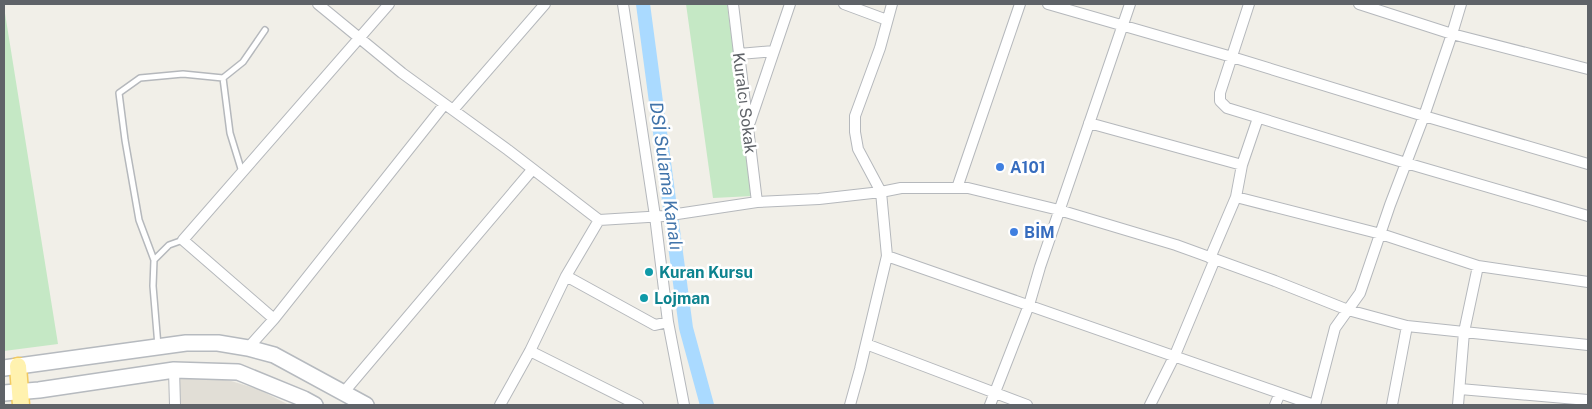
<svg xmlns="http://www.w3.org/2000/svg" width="1592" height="409" viewBox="0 0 1592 409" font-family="'Public Sans',sans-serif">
	<rect width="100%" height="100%" fill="#f1efe8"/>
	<path fill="#e1ded6" d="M179,375L203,376L231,381L258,389L289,405H181Z"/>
	<path fill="#c5e8c5" d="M686,4H727L753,196L713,198Z
		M4,7L58,344L4,351Z"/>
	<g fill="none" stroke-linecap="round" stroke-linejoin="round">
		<path stroke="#aadaff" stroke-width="14" d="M643,4L686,328L707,405"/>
		<g stroke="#b5b8bc" stroke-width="8">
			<path id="service" d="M223,78L230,133L242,172
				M154,260L139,220L125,140L119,93L140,78L183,74L223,78L243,62L265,30
				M158,346L153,286L154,260L169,245L183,240"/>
		</g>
		<g stroke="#b5b8bc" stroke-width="12">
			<path id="minor" d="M318,4L402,73L508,150L599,220L664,216L757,202L819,199L881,192L901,188H968L1059,210L1176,245L1275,281L1348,310L1407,326L1392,405
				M623,4L655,216L668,322L684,405
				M733,4L757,202
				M844,4L887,20
				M1048,4L1232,57L1424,116L1588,164
				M1249,4L1220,93V101L1227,108L1406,163L1588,216
				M1359,4L1452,34L1588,69
				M739,54L774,51
				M453,110L545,4
				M750,122L790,4
				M1089,123L1242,165
				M957,188L1020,4
				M1236,197L1381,234L1478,266L1588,282
				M887,256L1314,405
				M1210,258L1236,197L1242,165L1258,118
				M1478,266L1464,332L1588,345
				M566,276L655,325L668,322
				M274,319L183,240L389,4
				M1407,326L1464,332L1458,405
				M866,344L1027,405
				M248,348L274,319L444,105
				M530,351L638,405
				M174,370L175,405
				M1460,389L1588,400
				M344,392L532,170
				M500,405L530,351L566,276L599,220
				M850,405L860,369L887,256L881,192L858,149L855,132V116L880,48L892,4
				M990,405L1029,305L1040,267L1130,4
				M1150,405L1175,355L1215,259
				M1275,405L1280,393
				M1315,405L1335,328L1360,293L1390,205L1424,116L1452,34L1461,4"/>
		</g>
		<g stroke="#b6babf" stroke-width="18">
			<path id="secondary" d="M4,368L186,343H218L248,348L274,355L366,405
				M4,393L39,390L174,370L238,372L304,399L315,405"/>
		</g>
		<g stroke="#f2c960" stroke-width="19">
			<path id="primary" d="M18,366L21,405"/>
		</g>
		<use href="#service" stroke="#fff" stroke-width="5"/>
		<use href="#minor" stroke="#fff" stroke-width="10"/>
		<use href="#secondary" stroke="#fff" stroke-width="15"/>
		<use href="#primary" stroke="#fff2af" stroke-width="16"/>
	</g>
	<g fill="#3f7fe0" stroke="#fff" stroke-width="2">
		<circle cx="1000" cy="167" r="5"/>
		<circle cx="1014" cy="232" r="5"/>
	</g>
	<g fill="#0f9aa8" stroke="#fff" stroke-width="2">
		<circle cx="649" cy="272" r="5"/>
		<circle cx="644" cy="298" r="5"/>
	</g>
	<g text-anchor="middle" stroke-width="5" stroke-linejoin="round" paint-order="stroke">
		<g font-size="16" fill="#5f6368" stroke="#fff">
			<text transform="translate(745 103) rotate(83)" y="6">Kuralcı Sokak</text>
		</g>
		<g font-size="16" font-weight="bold" fill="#366cbe" stroke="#fff" text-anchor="start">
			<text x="1010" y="173">A101</text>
			<text x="1024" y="238">BİM</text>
		</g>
		<g font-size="16" font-weight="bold" fill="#0d838f" stroke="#fff" text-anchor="start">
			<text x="659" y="278">Kuran Kursu</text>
			<text x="654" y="304">Lojman</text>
		</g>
		<g font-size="18" font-style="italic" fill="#4174aa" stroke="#fff">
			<text transform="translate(666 176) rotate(82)" y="6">DSİ Sulama Kanalı</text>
		</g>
	</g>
	<rect width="1592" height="409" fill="none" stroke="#5f6368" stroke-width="10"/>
</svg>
